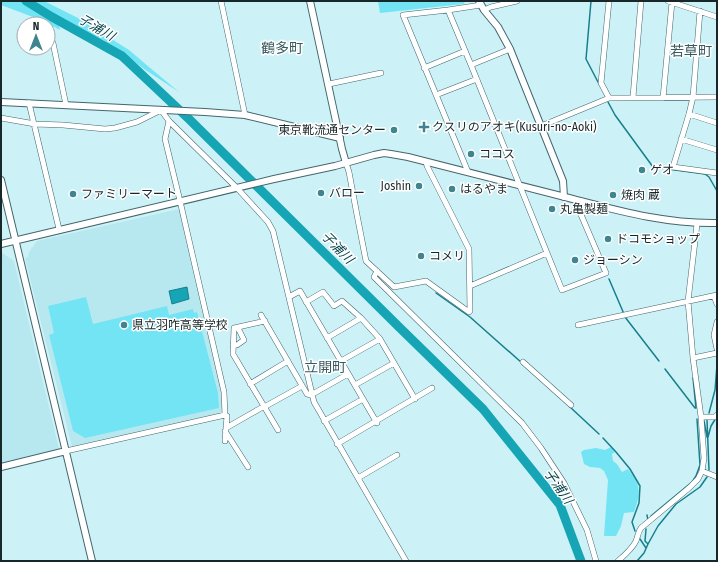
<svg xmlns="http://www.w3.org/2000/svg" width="718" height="562" viewBox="0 0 718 562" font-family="'Fira Sans Condensed','Noto Sans JP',sans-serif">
	<rect width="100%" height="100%" fill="#ccf2f8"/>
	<path fill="#b8e8ef" d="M179,209L223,393V413L72,447L25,258L28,257L29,252L37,241Z
		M1,252L14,261L59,449L1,463Z"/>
	<path fill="#72e4f4" d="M1,1H19L22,2L59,26L60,30L41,20L1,5Z
		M30,1H44L78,18L129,50L149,67L179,92L144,69L123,53C117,53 108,47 105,41L51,14L45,9Z
		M378,1H466L463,4L380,13Z
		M86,297L93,324L167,306L169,315L193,309L194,313L197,312L218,393L219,408L85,438L73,431L49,335L54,333L48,306Z
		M611,447L615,452L612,454L613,461L617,464L622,472L628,469C631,473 635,478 637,483C641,492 637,504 634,512L624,513L621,526L616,536H604L608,480L604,471L600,468L590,467L584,464L581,452L584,450L596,448L605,450Z"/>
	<path fill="#16a5b5" stroke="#177f8b" d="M187,287L189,299L172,304L169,291Z"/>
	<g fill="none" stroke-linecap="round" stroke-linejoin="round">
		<path stroke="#177f8b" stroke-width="1.5" d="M591,1L586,59L599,84
			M608,102L615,115L653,167L705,174L709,177L717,191
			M609,279L624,314
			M436,293L470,317L522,363
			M717,294V257
			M625,317L659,361
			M665,369L695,408
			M693,378L696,408
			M570,407L599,434
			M709,413L715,390L717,365
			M707,420L709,470
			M704,421L707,437
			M708,437L711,426L716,418
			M603,438L616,452L630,469L640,486L639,503L632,522L635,531
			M647,515L648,520
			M651,516L692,482L696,476L700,465L697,419
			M646,529L645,541L648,544
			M640,539L646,548
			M637,561L644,553L648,544L658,526L676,504L700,487L707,477"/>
		<path stroke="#16a5b5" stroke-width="9" d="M26,1L52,17L122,56L190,120L399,327L483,409L560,505L581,561"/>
		<g stroke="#44666b" stroke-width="6">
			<path id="minor" d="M221,1L245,115
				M609,1L601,83L609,98
				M668,1L717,17
				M448,10L471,65L562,290L606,273L579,210L582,201
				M484,10L491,7L517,1
				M700,11L693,97L689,114L673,167L717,173
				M53,43L66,105
				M471,65L510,49
				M424,68L465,51
				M329,84L381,73
				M436,95L477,79
				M633,97L641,1
				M663,98L672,2
				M29,103L59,229
				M689,114L717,123
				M1,118L35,124L63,125L105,129L115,128L137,122L161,110L169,121L237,188L268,222L273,231L314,402L406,561
				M541,126L609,98L717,97
				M681,139L717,150
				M346,163L349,172L357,215L366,261L394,287L426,281L469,312L470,311L469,249L427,166L426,162
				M468,172L403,15L448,10L481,5
				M377,271L374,277L522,423L541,448L564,483L587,530L596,561
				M470,286L547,253
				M714,296L717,304
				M289,297L300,291L377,423
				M306,302L323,292L334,306L342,301L361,318L380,339L415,399
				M261,315L307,394L311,395L348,374
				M265,321L234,328L233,354L278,430
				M717,322L714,335L717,349
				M578,325L717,295
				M327,338L361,318
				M233,345H237L244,340L238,328
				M693,358L717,353
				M341,361L380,339
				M523,362L571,405
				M250,384L288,361
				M355,385L394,363
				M701,417H715L717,415
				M324,421L363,399
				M226,428L261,408L266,406L302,386
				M225,431L248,467
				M225,441L227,416L225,415
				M337,444L432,388
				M66,451L225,415L224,392L180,201L165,139L169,121
				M702,471L717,477
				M358,478L397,455
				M618,561C625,555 632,549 636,541C638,536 638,532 641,528L689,488L698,479L702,471L704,458L701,417L693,358L688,301L697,224"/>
		</g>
		<g stroke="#44666b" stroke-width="8">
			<path id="tertiary" d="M310,1L342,149L346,163
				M479,1L484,10L498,27L510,49L563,181L564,197
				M1,102L205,112L245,115L340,138
				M1,180L92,561
				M1,244L274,179L335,166L374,155L384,153L391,154L408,157C460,170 512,184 565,197C616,210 663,224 717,223
				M1,467L66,451"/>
		</g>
		<use href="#minor" stroke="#fff" stroke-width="5"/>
		<use href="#tertiary" stroke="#fff" stroke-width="6"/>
	</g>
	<g fill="#3f858f" stroke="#fff" stroke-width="1.5">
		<path d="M422 121h4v4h4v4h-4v4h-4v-4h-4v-4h4z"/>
		<circle cx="394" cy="130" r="4"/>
		<circle cx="471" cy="154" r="4"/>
		<circle cx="642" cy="170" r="4"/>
		<circle cx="419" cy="186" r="4"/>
		<circle cx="452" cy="189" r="4"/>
		<circle cx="321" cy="193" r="4"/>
		<circle cx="73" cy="194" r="4"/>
		<circle cx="613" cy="195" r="4"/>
		<circle cx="552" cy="209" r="4"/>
		<circle cx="608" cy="239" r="4"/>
		<circle cx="421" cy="256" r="4"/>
		<circle cx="575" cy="260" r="4"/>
		<circle cx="124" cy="325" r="4"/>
	</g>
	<g text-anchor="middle" stroke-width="3" stroke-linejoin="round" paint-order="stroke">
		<g font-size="12" fill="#182729" stroke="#fff" text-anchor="start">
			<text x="432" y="131">クスリのアオキ(Kusuri-no-Aoki)</text>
			<text x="386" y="134" text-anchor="end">東京靴流通センター</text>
			<text x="479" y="158">ココス</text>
			<text x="650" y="174">ゲオ</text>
			<text x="411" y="190" text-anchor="end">Joshin</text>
			<text x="460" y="193">はるやま</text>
			<text x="329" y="197">バロー</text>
			<text x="81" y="198">ファミリーマート</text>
			<text x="621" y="199">焼肉 蔵</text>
			<text x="560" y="213">丸亀製麺</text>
			<text x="616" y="243">ドコモショップ</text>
			<text x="429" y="260">コメリ</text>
			<text x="583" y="264">ジョーシン</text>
			<text x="132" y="329">県立羽咋高等学校</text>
		</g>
		<g font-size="13" font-style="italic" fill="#023e45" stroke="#fff">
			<text transform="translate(97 27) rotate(30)" y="5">子浦川</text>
			<text transform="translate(338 247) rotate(45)" y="5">子浦川</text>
			<text transform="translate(559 486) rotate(55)" y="5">子浦川</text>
		</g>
		<g font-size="14" fill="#395b60" stroke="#fff">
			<text x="282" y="53">鶴多町</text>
			<text x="691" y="56">若草町</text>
			<text x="325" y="372">立開町</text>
		</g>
	</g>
	<rect width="718" height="562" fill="none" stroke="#182729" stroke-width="4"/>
	<g transform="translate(36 36)"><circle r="19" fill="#ffffff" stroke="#a3a9a9"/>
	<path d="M0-3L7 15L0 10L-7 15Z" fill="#3f858f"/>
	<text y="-6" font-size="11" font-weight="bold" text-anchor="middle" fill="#182729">N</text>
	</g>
</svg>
